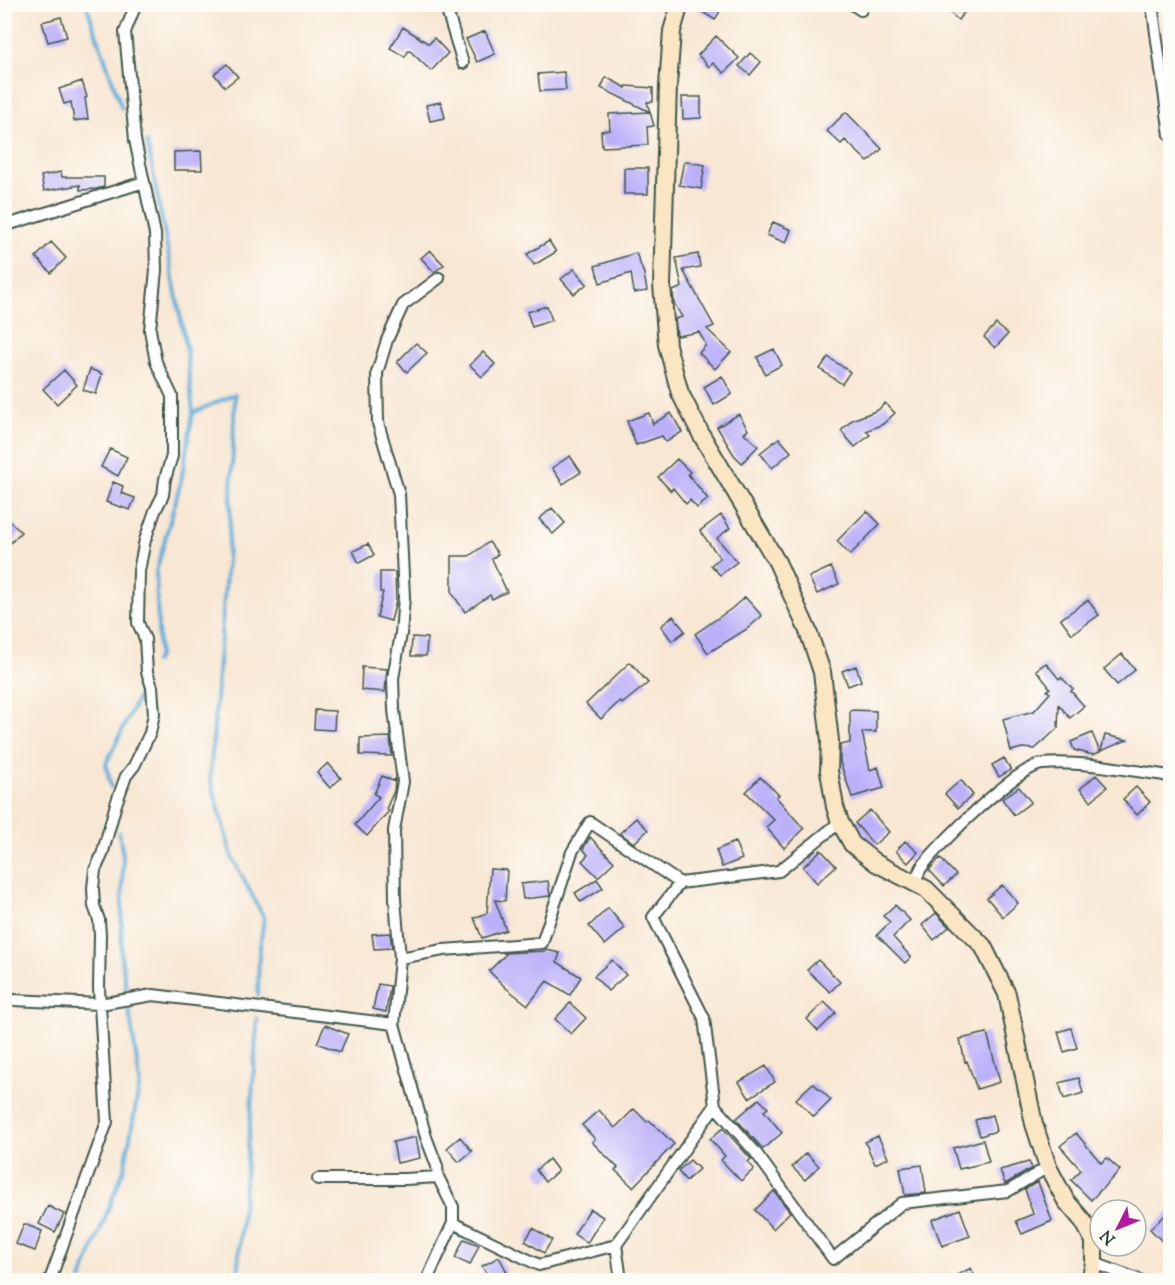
<svg xmlns="http://www.w3.org/2000/svg" width="1175" height="1285" viewBox="0 0 1175 1285" font-family="'Sorts Mill Goudy',serif">
	<rect width="100%" height="100%" fill="#fdfcf7"/>
	<filter id="ink" filterUnits="userSpaceOnUse"><feTurbulence type="fractalNoise" baseFrequency=".0167" numOctaves="2"/><feDisplacementMap in="SourceGraphic" scale="12" xChannelSelector="R" yChannelSelector="G"/><feConvolveMatrix kernelMatrix="1 2 1 2 8 2 1 2 1" color-interpolation-filters="sRGB"/></filter>
	<filter id="wash" filterUnits="userSpaceOnUse"><feTurbulence type="fractalNoise" baseFrequency=".008" numOctaves="4" result="noise"/><feDisplacementMap in="SourceGraphic" scale="24" xChannelSelector="R" yChannelSelector="G"/><feGaussianBlur stdDeviation="1.35" result="paint"/><feColorMatrix in="noise" values="0 0 0 0 0 0 0 0 0 0 0 0 0 0 0 0 0 1.4 0 .05"/><feComposite in="paint" operator="in"/></filter>
	<g filter="url(#wash)">
		<rect width="100%" height="100%" fill="#f8e7d3"/>
		<g fill="none" stroke-linecap="round" stroke-linejoin="round">
			<path stroke="#60add9" stroke-width="4" d="M86,4L122,109
				M147,142L186,346L193,413L235,394L230,521L210,778L232,857L264,918L259,955L258,995
				M155,662L159,655L156,572L181,481L193,413
				M111,787L106,764L141,691
				M119,832L123,857L121,955L126,988
				M81,1280L125,1166L140,1082L129,1010
				M237,1280C243,1193 253,1106 257,1018"/>
		</g>
		<g id="blocks">
			<path fill="#bcb1f9" d="M690,4H724L715,20Z
				M940,4H971L958,20Z
				M61,17L67,37L48,42L42,22Z
				M403,27L429,44L434,38L448,53L431,71L409,50L405,57L390,48Z
				M485,31L495,54L477,62L466,39Z
				M716,36L739,58L724,73L713,63L709,67L698,55Z
				M750,53L761,62L750,75L739,66Z
				M227,64L238,77L225,87L214,74Z
				M564,72L566,90L540,91L538,74Z
				M606,77L626,88V86L653,88V102H647L650,112L601,88Z
				M82,81L87,97L85,98L88,119L74,121L71,102L64,104L59,89Z
				M682,97H701V118L683,119Z
				M441,102L445,118L430,121L426,105Z
				M650,112L654,126L647,127L648,145L602,147L601,131L610,130L609,114Z
				M846,112L882,149L868,162L845,140L841,144L827,131Z
				M201,151L202,170H174V152Z
				M684,161L705,165L701,189L679,185Z
				M624,168H648V194H624Z
				M61,172L62,177H104V187L96,189L80,190V185L44,191L41,176Z
				M773,222L791,230L786,243L767,235Z
				M549,241L556,252L534,265L527,254Z
				M51,242L66,258L51,273L36,257Z
				M430,250L444,265L434,272L421,258Z
				M636,253L644,274L647,291L634,293L631,273L600,283L595,266Z
				M698,254L700,267L683,270L714,326L707,329L731,352L715,369L699,353L706,345L699,332L677,336L675,319L682,317L674,303L673,291L682,287L676,258Z
				M574,269L587,284L574,294L561,279Z
				M547,306L552,320L532,327L527,312Z
				M996,324L1008,334L995,348L984,337Z
				M416,343L427,353L407,372L397,362Z
				M774,349L782,365L765,374L757,357Z
				M483,352L495,364L482,377L470,365Z
				M828,357L850,372L842,384L820,369Z
				M90,369L102,374L96,394L83,390Z
				M64,370L77,385L57,404L43,389Z
				M722,376L732,394L714,405L704,387Z
				M885,403L895,413L883,424L866,431L870,435L855,447L841,431L852,420L878,410Z
				M649,413L653,424L671,413L682,432L666,442L662,436L636,445L627,421Z
				M739,414L748,430L744,433L758,446L742,463L734,455L717,427Z
				M779,438L791,452L772,468L760,453Z
				M110,449L127,457L118,476L101,467Z
				M570,456L581,472L563,484L552,468Z
				M677,459L690,472L688,474L708,499L697,508L690,500L686,504L673,488L671,491L658,477Z
				M113,482L123,486L121,493L135,498L130,510L106,502Z
				M552,508L565,523L553,534L539,519Z
				M867,511L880,524L850,555L837,541Z
				M721,515L730,528L717,538L737,562L720,575L711,565L720,558L700,531Z
				M4,516L21,532L4,550Z
				M489,542L498,554L492,559L507,592L492,599L490,595L465,612L452,593V556H469Z
				M368,544L374,555L359,563L353,551Z
				M831,567L839,584L817,594L809,577Z
				M380,572H395L396,601L391,621L377,617L383,592H380Z
				M745,597L762,616L747,629L708,653L695,634L731,609Z
				M1088,600L1099,615L1072,634L1061,619Z
				M673,616L685,631L672,641L661,626Z
				M412,637L427,638L426,656H411Z
				M1122,654L1135,670L1117,685L1104,669Z
				M630,662L648,683L622,704L620,701L601,719L586,704Z
				M1046,663L1059,679L1061,677L1073,689L1071,691L1084,706L1070,718L1059,705L1058,728L1035,749L1022,748L1011,751L1003,719L1034,711L1050,693L1047,691L1050,688L1036,670Z
				M856,666L861,681L848,686L842,671Z
				M362,667L387,669L385,692L361,690Z
				M315,710L335,711L334,730L314,729Z
				M850,710L876,711V732H862L870,770L878,767L884,788L852,797L840,762V745L850,743Z
				M1092,733L1100,752L1093,755L1074,750L1071,742Z
				M1105,735L1127,740L1101,751Z
				M390,737L392,756L360,755V738Z
				M1004,758L1011,770L999,777L992,765Z
				M328,763L341,778L330,788L317,773Z
				M1096,775L1107,787L1091,801L1080,789Z
				M382,776L393,781L395,779L394,791L386,809L389,811L367,836L355,825L379,797L374,794Z
				M760,777L779,795L776,797L804,829L784,848L766,827L774,820L746,792Z
				M961,780L973,795L958,808L945,794Z
				M1019,787L1031,802L1014,815L1002,799Z
				M1136,787L1150,802L1137,815L1123,799Z
				M870,810L889,832L874,845L855,823Z
				M636,818L648,830L634,843L620,833Z
				M590,837L614,862L598,877L582,861L588,855L583,849Z
				M905,841L918,852L908,863L896,851Z
				M735,842L742,859L722,867L716,850Z
				M821,850L836,866L817,883L803,867Z
				M940,858L956,875L944,886L929,870Z
				M490,869L507,870L505,901L495,900L506,930L482,938L474,918L487,913Z
				M597,879L603,888L581,902L575,893Z
				M548,881L550,896L523,899L521,884Z
				M1002,885L1018,903L1003,917L987,898Z
				M895,905L910,920L893,937L911,957L905,963L877,935L890,922L883,916Z
				M608,908L625,928L605,945L589,926Z
				M936,913L949,927L934,940L922,925Z
				M390,933L392,948L374,949L372,934Z
				M546,950L560,953L557,962L581,977L570,995L547,981L528,1005L506,988L489,971L506,954L504,953L546,951Z
				M612,960L626,975L608,991L594,976Z
				M818,960L840,982L830,992L807,970Z
				M378,984L390,986L386,1012L373,1009Z
				M824,1002L836,1013L818,1031L807,1019Z
				M570,1003L586,1018L571,1034L555,1019Z
				M325,1025L348,1034L340,1052L317,1043Z
				M1071,1028L1077,1048L1064,1052L1058,1032Z
				M987,1033L1000,1082L977,1089L967,1061L965,1062L960,1039Z
				M766,1066L775,1082L749,1098L739,1082Z
				M1079,1078L1083,1093L1064,1099L1059,1083Z
				M813,1083L831,1100L814,1117L796,1099Z
				M759,1099L768,1108L764,1111L782,1133L763,1149L736,1119Z
				M634,1109L647,1122L649,1120L674,1144L633,1187L615,1170L618,1168L592,1142L595,1139L582,1125L599,1110L615,1128Z
				M992,1115L996,1131L980,1136L975,1120Z
				M723,1128L751,1159L748,1162L754,1169L741,1181L721,1160L725,1156L710,1139Z
				M1076,1133L1101,1163L1107,1158L1120,1170L1091,1200L1071,1180L1081,1170L1060,1146Z
				M878,1136L888,1158L875,1164L865,1142Z
				M416,1137L420,1158L397,1163L393,1142Z
				M460,1137L472,1151L459,1162L447,1148Z
				M983,1140L989,1162L959,1169L953,1148Z
				M806,1153L819,1166L805,1180L792,1167Z
				M549,1159L558,1171L545,1182L536,1170Z
				M690,1160L699,1169L686,1181L678,1171Z
				M1029,1162L1032,1168L1005,1184L1000,1170Z
				M922,1165L926,1193L905,1195L900,1168Z
				M1038,1182L1052,1221L1022,1234L1016,1221L1033,1214L1025,1189Z
				M774,1191L790,1212L773,1229L755,1210Z
				M48,1206L64,1214L55,1232L39,1224Z
				M590,1209L603,1217L587,1243L574,1234Z
				M960,1209L970,1236L942,1246L932,1220Z
				M1170,1211V1249L1150,1229Z
				M24,1224L42,1231L35,1251L16,1244Z
				M533,1228L552,1240L544,1253L525,1241Z
				M464,1239L479,1245L470,1265L455,1258Z
				M499,1257L507,1272L490,1280L482,1266Z
				M971,1268L977,1281H945Z"/>
		</g>
	</g>
	<g filter="url(#ink)">
		<use href="#blocks" fill-opacity="0" stroke="#40564c" stroke-width="1.5"/>
		<g fill="none" stroke-linecap="round" stroke-linejoin="round">
			<g stroke="#40564c" stroke-width="14">
				<path id="minor" d="M445,4L463,63
					M852,4L861,10
					M1152,4L1170,135
					M4,226L144,182
					M680,883L653,917L704,1018L715,1106L756,1153L833,1259L902,1203L1008,1191L1048,1167
					M914,883C917,878 919,871 922,867C938,844 1018,766 1043,764C1079,760 1133,771 1170,776
					M400,958L443,950L542,943L572,852L590,822L680,883L779,871L840,822
					M4,995L13,1000L100,1004L153,995L394,1024
					M318,1179H405L438,1177L437,1166L426,1137L394,1024L400,958L395,900L394,830L403,782L394,710L393,678L401,634L404,597L399,494L378,423L377,373L387,340L403,305L439,278
					M453,1223L539,1265L616,1245
					M1094,1263L1140,1280
					M50,1280L107,1122L99,988L100,935L99,920L94,906L93,888L95,870L102,855L116,804L126,776L134,766L150,733L154,714L152,687L147,672L145,639L138,623L139,571L145,540L155,511L163,495L165,479L172,456V396L156,362L150,330L156,270L155,234L135,140L125,32L136,4
					M427,1280L453,1223V1207L438,1177
					M621,1280L616,1245L715,1106"/>
			</g>
			<g stroke="#40564c" stroke-width="20">
				<path id="secondary" d="M680,4L672,31L668,86L662,285L667,345L680,393L702,436L777,562L808,631L822,672L830,741L829,771L835,807L840,822L852,844L876,863L926,889L983,946L1007,994L1034,1124L1048,1167L1066,1201L1083,1221L1094,1241V1263L1090,1280"/>
			</g>
			<use href="#minor" stroke="#fff" stroke-width="10"/>
			<use href="#secondary" stroke="#fbe6c4" stroke-width="16"/>
		</g>
	</g>
	<rect width="1175" height="1285" fill="none" stroke="#fdfcf7" stroke-width="24"/>
	<g transform="translate(1118 1228) rotate(227)"><circle r="28" fill="#fdfcf7" stroke="#a4b0a9" stroke-width="1.5"/>
	<path d="M0-4.5L10 22L0 15L-10 22Z" fill="#b5179e"/>
	<text y="-9" font-size="16" font-weight="bold" text-anchor="middle" fill="#1f3d34">N</text>
	</g>
</svg>
